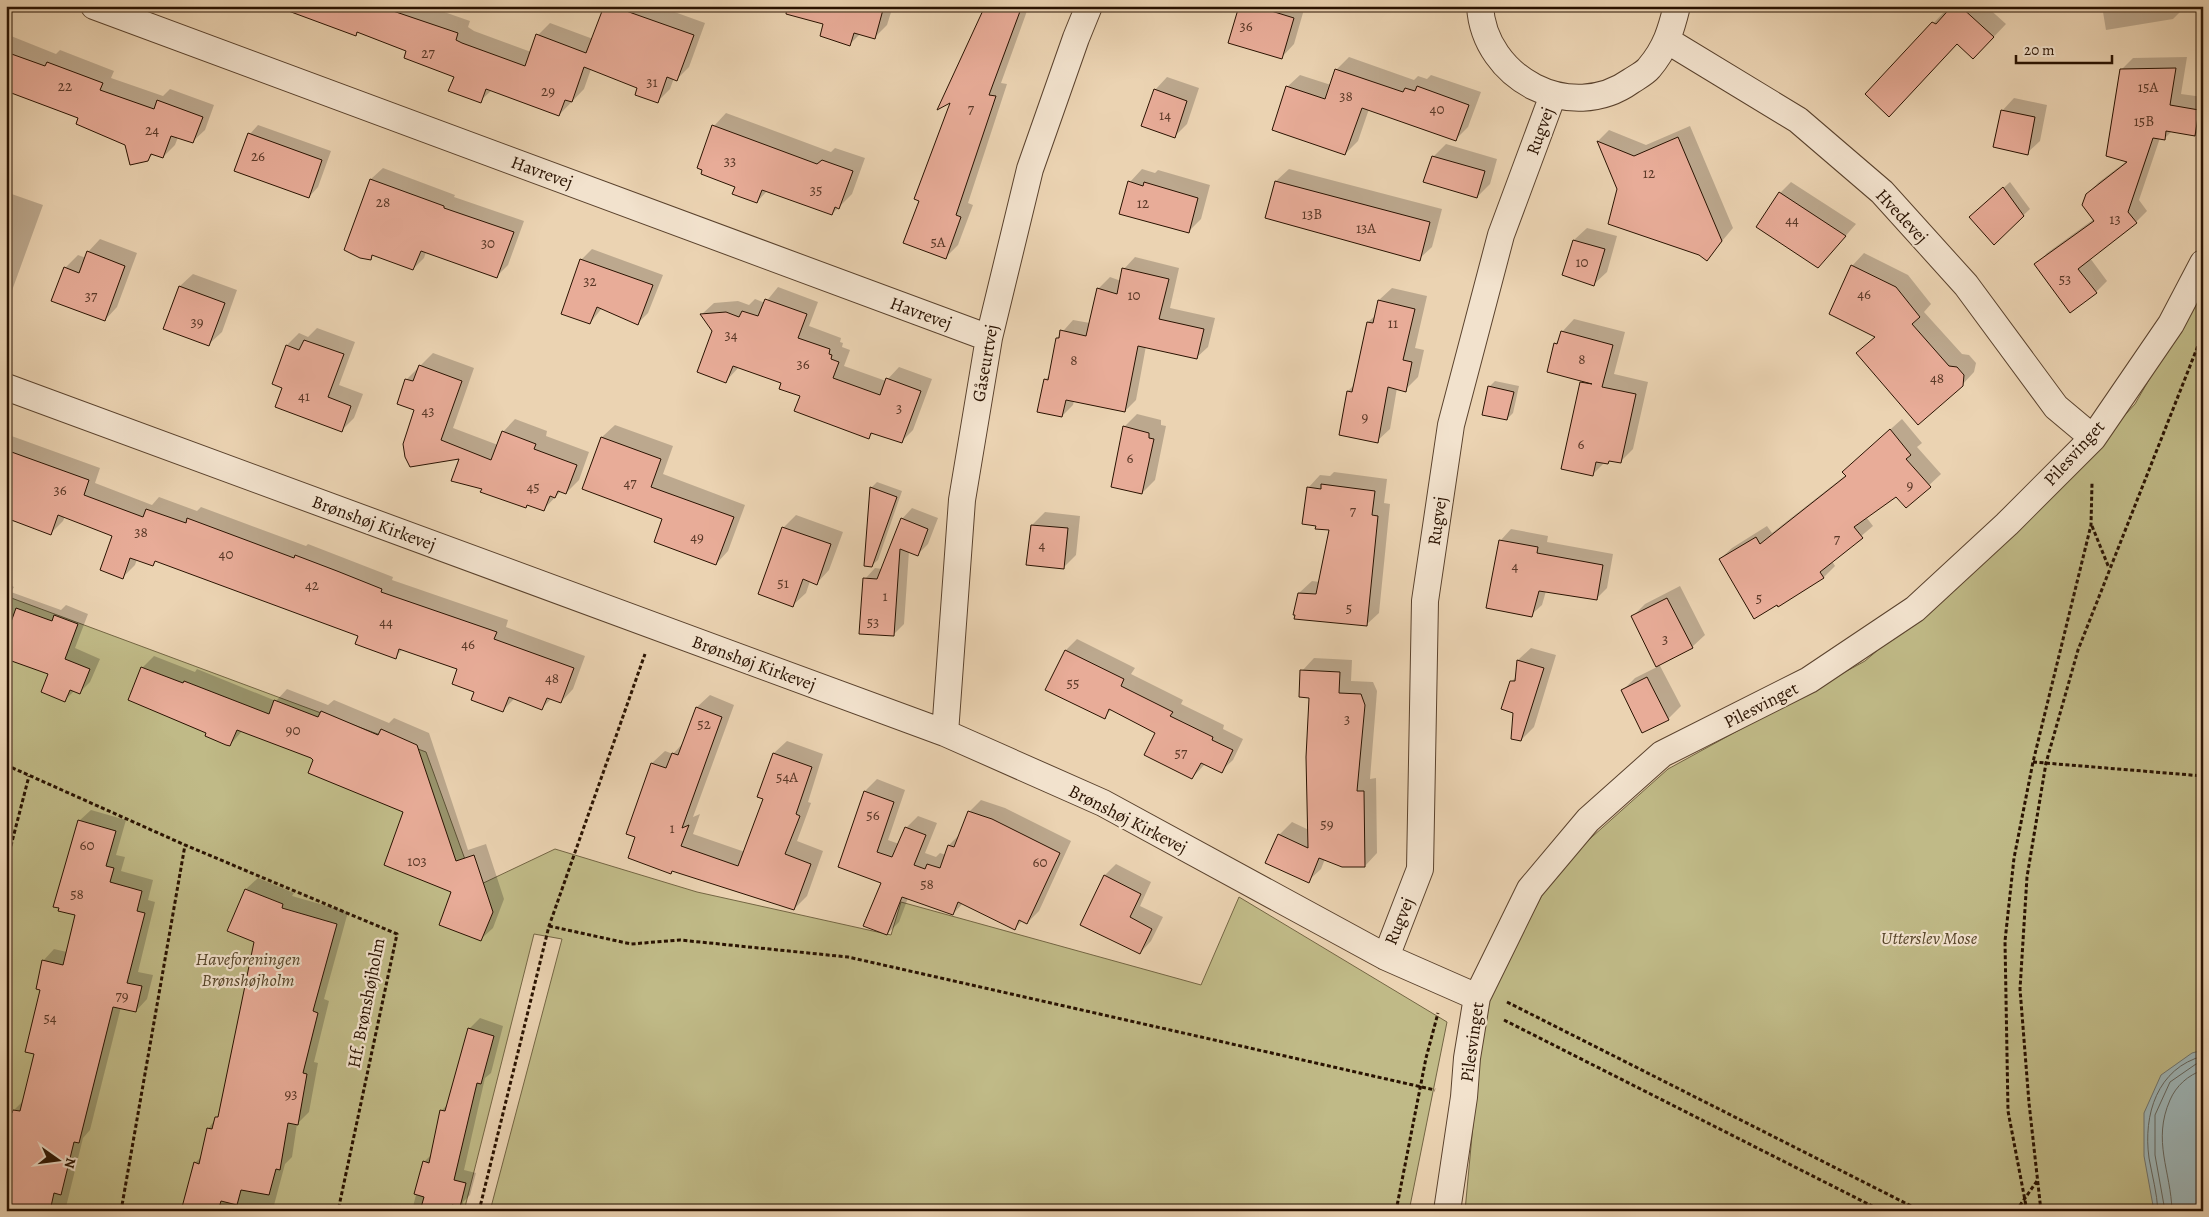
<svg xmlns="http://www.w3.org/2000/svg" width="2209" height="1217" viewBox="0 0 2209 1217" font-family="Alegreya,serif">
	<rect width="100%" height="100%" fill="#ebd3b2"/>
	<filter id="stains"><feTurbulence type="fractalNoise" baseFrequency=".004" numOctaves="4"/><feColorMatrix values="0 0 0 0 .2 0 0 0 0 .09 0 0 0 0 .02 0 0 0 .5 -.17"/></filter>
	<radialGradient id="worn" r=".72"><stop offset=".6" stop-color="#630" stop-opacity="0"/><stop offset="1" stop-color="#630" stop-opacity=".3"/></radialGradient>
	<path fill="#c0ba87" stroke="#746644" d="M2203,286V1211H1465L1484,1006L1551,878L1593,836L1668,769L1865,661L2029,521L2135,404Z
		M6,596L426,752L475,887L555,849L697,892L891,935L901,902L1201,985L1239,897L1447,1022L1409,1211H490L562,939L534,934L464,1211H6Z"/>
	<path fill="#9db5b7" stroke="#6f746e" d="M2203,1050V1211H2154L2144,1156V1113L2161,1075L2192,1053Z"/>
	<path fill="#0003" d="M324,6H427L470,21L468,27L474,31L531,52L538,35L550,23L593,39L605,6H658L705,23L689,67L677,79L674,78L670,89L657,102L639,87L591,69L584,89L559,115L492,90L480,101L455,76L408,51L358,32L355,35Z
		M829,6H893L887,25L875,37L861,33L850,44Z
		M986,6H1032L1027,11L1001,83L1007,84L968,203L973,205L958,245L945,258Z
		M1241,6H1305L1294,44L1282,57Z
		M1954,6H1986L2006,24L1986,45L1958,43L1866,94L1946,10L1949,12Z
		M2102,6H2184L2185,7L2173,19L2106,30Z
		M6,34L56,54L60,50L114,71L111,78L163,96L170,89L214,105L205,130L192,142L178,137L175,145L163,157L153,154L147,160L127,144L80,117L6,89Z
		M1349,57L1414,80L1418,76L1427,79L1431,75L1481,92L1468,127L1456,139L1369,109L1358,141L1345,154L1287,87L1300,75L1331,85L1336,70Z
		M2187,57L2181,94L2203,97V126L2195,135L2172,131L2164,139L2160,138L2139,200L2147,211L2136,222L2090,258L2107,281L2096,292L2036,265L2047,253L2094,219L2087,194L2099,182L2127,161L2121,70L2133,58Z
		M1167,77L1199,88L1187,124L1174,137L1155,90Z
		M2014,98L2047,105L2040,141L2027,153L2002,111Z
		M726,113L831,152L835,148L865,158L852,194L832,214L768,190L757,202L736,186L714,126Z
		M258,125L331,151L318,187L309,197L249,135Z
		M1690,126L1733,228L1707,259L1618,189L1598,141L1609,130L1646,145Z
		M1446,144L1497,159L1490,184L1477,197L1433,157Z
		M383,168L455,195L454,197L524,221L508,265L496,277L426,252L424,258L413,269L374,254L370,258L346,249L371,179Z
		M1142,169L1155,173L1158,170L1210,185L1201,219L1189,231L1130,182Z
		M1289,169L1442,209L1432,247L1419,259L1266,217L1276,181Z
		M1791,182L1856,224L1829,255L1780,193Z
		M2010,182L2030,209L1994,243L1977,212Z
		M6,192L43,205L10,296L6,299Z
		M1587,228L1617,236L1607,272L1594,284L1564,274L1574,240Z
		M100,239L137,253L117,307L105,320L65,268L78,255L86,258L88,252Z
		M592,249L663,275L648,313L638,323L602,308L590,323L581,260Z
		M1864,253L1908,275L1931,304L1924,312L1962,354L1969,355L1976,363L1974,372L1962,385L1857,353L1876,336L1852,266Z
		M1135,257L1179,268L1170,308L1215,318L1208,347L1196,358L1146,346L1136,400L1125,411L1074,401L1073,405L1062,416L1045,380L1050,375L1057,338L1073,320L1090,323L1098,289L1110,277L1121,281L1124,269Z
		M193,274L237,290L222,332L209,344L165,328L180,286Z
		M778,287L818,302L809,326L841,338L840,342L843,343L842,347L850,350L844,366L886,381L899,367L932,379L913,430L901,442L874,432L868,438L783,382L739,367L726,381L713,330L702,314L714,303L738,301L749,305L755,299L765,303Z
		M1392,288L1427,296L1415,348L1424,350L1418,377L1405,390L1397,388L1390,429L1377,441L1340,434L1348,391L1355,384L1368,322L1376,315L1379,300Z
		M1574,319L1625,332L1614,374L1648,382L1633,449L1620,462L1610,460L1605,462L1593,474L1581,382L1583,381L1555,344L1560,339L1562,332Z
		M317,328L355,342L339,385L363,394L354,418L342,430L283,387L287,345L299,333L308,337Z
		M433,353L474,368L453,428L498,445L503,432L515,419L547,431L546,436L589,452L579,480L566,493L561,491L544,509L529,504L525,507L484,488L461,457L410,465L416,409L406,380Z
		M1495,381L1519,386L1513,413L1507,419L1489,387Z
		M1137,414L1161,420V425L1166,426L1155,480L1142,493L1124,427Z
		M1902,419L1922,443L1917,447L1941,474L1906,507L1896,495L1866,517L1873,526L1832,561L1835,566L1824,577L1779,606L1720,559L1732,548L1767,526L1772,533L1846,475L1855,461Z
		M615,425L673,446L663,474L745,505L728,551L716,564L664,518L602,437Z
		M6,434L100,468L95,483L152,505L159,497L197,511L201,507L306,546L308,544L393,577L392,580L508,620L506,627L585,656L573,689L561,702L552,698L542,708L515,698L503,710L475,691L458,669L403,649L395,657L360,635L157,560L152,564L137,559L135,565L123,577L114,535L65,516L63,521L51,533L6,491Z
		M1334,472L1387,479L1384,503L1390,504L1379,613L1366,625L1299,593L1312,581L1320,582L1331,529L1308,488L1320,475L1330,476Z
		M877,482L902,491L878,560L871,566V488Z
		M912,508L938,518L928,544L917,555L909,551L904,624L893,635L865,579L875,568L882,569L902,519Z
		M1045,512L1080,516L1076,555L1063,568L1032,525Z
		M796,515L843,532L829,570L817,583L810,581L806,593L793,605L783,528Z
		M1511,529L1548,536L1547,542L1613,554L1607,588L1596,599L1546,591L1542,605L1531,615L1488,607L1501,540Z
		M6,583L14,587L11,592L61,610L66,605L88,614L75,648L100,659L90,682L79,693L74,691L65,700L49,673L6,658Z
		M1680,586L1705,635L1692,647L1659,664L1681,706L1668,719L1622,691L1635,678L1657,667L1632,617L1645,604Z
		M1077,639L1135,668L1131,674L1183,700L1181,704L1224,725L1223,729L1243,739L1233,760L1221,771L1205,764L1192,778L1156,733L1112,709L1104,717L1047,689L1066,650Z
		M1531,648L1556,655L1534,727L1521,740L1514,712L1511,682L1517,676L1518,660Z
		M154,656L195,672L197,669L276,701L287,689L328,705L334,700L389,723L394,718L429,733L468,850L486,844L504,899L493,928L481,939L405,812L315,759L242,731L230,745L208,733L142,668Z
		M1314,658L1352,660L1351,681L1373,682L1377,691L1370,779L1376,778L1377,853L1365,866L1325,859L1321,869L1308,881L1279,835L1292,822L1309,830L1310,696L1302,671Z
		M710,695L734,705L693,817L700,814L693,834L745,852L765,799L759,797L774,753L787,741L823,754L808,802L811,803L797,841L823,851L807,896L794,909L673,870L671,872L637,837L628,833L652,763L665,751L673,754L684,742L697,707Z
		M877,779L905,790L888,840L899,844L906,828L918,816L937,823L925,853L936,857L940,853L946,855L949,845L961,833L969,812L981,800L1005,808L1071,841L1039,911L1027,923L1023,920L1014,929L963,903L953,914L908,898L899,922L887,934L883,882L840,866L865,791Z
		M91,810L126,820L116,855L125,857L121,871L153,880L148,900L155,902L138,972L153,975L147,999L136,1011L121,1007L90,1130L83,1138L65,1211H6V1162L14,1110L24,1100L36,1053L43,961L54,949L67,952L77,914L79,821Z
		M1116,864L1151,882L1140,906L1163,917L1151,941L1140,953L1082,924L1105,875Z
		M258,878L294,893L292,896L348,912L324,999L329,1001L314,1062L318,1063L309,1112L297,1124L292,1157L285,1164L273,1209L282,1211H187L195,1163L203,1155L208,1129L220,1113L255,942L229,931L246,889Z
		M480,1018L503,1026L491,1073L485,1078L464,1170L476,1173L470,1195L463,1202L462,1211H412L424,1162L432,1154L442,1110L448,1104L469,1029Z"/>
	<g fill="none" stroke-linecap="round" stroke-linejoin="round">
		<path stroke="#63645c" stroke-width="1" d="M2158,1211C2157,1193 2152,1175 2149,1158C2143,1115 2157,1068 2203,1056
			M2165,1211L2155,1155V1115L2170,1082L2196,1064L2203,1062
			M2172,1211C2171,1171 2152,1141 2170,1100C2176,1086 2188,1075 2203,1070"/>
	</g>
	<path fill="#e8ac98" stroke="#291201" d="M283,6H395L393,11L458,33L456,40L462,43L525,66L536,34L586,53L604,6H612L694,35L677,81L667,77L658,103L635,95L637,88L584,67L572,102L565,100L559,116L486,89L481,103L448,91L454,77L404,58L406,51L357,32L356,36L283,9Z
		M787,6H884L875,39L854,33L850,46L820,36L823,24L786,14Z
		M985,6H1022L989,95L996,96L956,215L961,217L946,259L903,243L919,201L914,199L950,103L937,110Z
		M1239,6H1255L1294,18L1282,59L1228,43Z
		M1952,6H1960L1994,37L1973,59L1957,44L1889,117L1865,94L1932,22L1936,24Z
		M6,52L45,66L47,62L103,83L100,90L154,109L157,100L203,117L193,143L171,136L163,158L151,154L148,161L130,165L125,145L76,124L78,118L6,91Z
		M2176,68L2170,105L2199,110L2195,136L2166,131L2165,140L2153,138L2128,212L2137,223L2078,269L2097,293L2070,313L2034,264L2094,221L2082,205L2086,194L2127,162L2106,156L2120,69Z
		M1335,69L1403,92L1405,88L1415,91L1417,86L1469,105L1456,141L1362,108L1345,155L1272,130L1286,86L1325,99Z
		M1154,89L1187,101L1175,138L1141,126Z
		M2001,110L2035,117L2028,155L1993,147Z
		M712,125L817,164L822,160L853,171L839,209L835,207L832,215L762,190L757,203L732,194L735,187L701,174L702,170L697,168Z
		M248,133L322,160L309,198L234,171Z
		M1678,137L1722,241L1707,261L1699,255L1608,224L1617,189L1597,141L1634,156Z
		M1432,156L1485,171L1477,198L1423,182Z
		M370,179L444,206V208L514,232L497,278L421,251L413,270L372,255L371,260L360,258L344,250Z
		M1128,181L1143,186L1144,182L1198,198L1189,233L1119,214Z
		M1275,181L1430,222L1420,261L1265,218Z
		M2003,187L2024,216L1994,245L1969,217Z
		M1779,192L1846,236L1818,268L1756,227Z
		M1573,240L1605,249L1594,286L1562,275Z
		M87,251L125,266L105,321L51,301L64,267L79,273Z
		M580,259L653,285L638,325L597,307L590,324L561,314Z
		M1851,265L1896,287L1920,317L1912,324L1949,366L1957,367L1964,375L1963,386L1918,425L1856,353L1875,337L1829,314Z
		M1122,268L1169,279L1159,319L1204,329L1197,359L1138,346L1125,412L1066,400L1062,417L1037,412L1044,379L1048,380L1056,338H1059L1060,330L1086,336L1097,288L1117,294Z
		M179,286L225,303L209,346L163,329Z
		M765,299L807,314L798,338L830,349L829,354L832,355L831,359L839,362L833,378L880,395L886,378L921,391L902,443L871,433L869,439L794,411L800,396L779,389L781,383L733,366L726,383L697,372L712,331L700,314L726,312L739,317L742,311L758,316Z
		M1378,300L1415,309L1403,360L1412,362L1406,392L1388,387L1378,443L1339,435L1347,391L1352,392L1367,322L1373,323Z
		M1561,331L1613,345L1602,387L1636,394L1621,463L1609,461L1608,464L1596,462L1593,476L1561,469L1580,382L1592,384L1547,372L1554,343L1557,344Z
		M304,340L344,354L328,397L351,406L342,432L275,407L282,388L272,384L286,345L299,350Z
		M419,365L462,381L441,440L491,460L502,431L536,444L534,449L577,465L566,494L558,491L555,498L550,496L544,511L527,505L526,508L480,492L482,489L451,481L459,459L410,467L405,457L403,444L414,410L397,404L405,379L413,381Z
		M1488,386L1514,392L1507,420L1482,415Z
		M1123,426L1149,433V438L1154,439L1142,494L1111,487Z
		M1890,429L1911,455L1906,459L1931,487L1906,508L1896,497L1854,527L1863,538L1820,572L1824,578L1778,607L1777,605L1754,619L1719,559L1756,537L1760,544L1846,476L1842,472Z
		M601,437L661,459L651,487L734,517L716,565L654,542L662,519L582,489Z
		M6,450L89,480L84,495L143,517L146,509L186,523L187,518L294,558L295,555L337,571L382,589L381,592L497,632L494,639L574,668L561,703L547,698L542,710L509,697L503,712L471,700L474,692L452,684L457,669L399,649L396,659L355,644L358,636L155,561L153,566L130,558L123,579L100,570L112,536L58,515L51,535L6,518Z
		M1321,484L1375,491L1372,515L1378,516L1367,626L1294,619L1295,615H1293L1298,593L1316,594L1329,530L1315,529L1316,526L1302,524L1307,487L1321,489Z
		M870,487L897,497L872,567L864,566Z
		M901,518L928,529L918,556L900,549L894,636L859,634L863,578L877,579Z
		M1031,525L1068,528L1064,569L1026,565Z
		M782,527L831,544L817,585L803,579L793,607L758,594Z
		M1499,540L1538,547L1537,553L1603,565L1597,600L1539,591L1532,617L1486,608Z
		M1667,598L1693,648L1656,667L1631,616Z
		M16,608L52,621L54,615L78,624L65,659L90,669L80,694L70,690L65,702L41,692L48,674L6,659V636Z
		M1065,650L1124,679L1121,686L1173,712L1170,716L1213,737L1212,740L1233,750L1222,773L1201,763L1192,779L1144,755L1155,733L1109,709L1105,719L1045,690Z
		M1517,660L1544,668L1521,741L1511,739L1513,713L1501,709L1510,681H1515Z
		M141,667L183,683L184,681L269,714L274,700L318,717L321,711L378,735L381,729L417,745L456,861L474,855L493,912L481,941L439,925L451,892L384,865L403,812L308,773L313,760L311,758L237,730L230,746L226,745L205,736L206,733L128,700Z
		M1300,670L1340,672L1339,693L1361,694L1365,705L1357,791H1364L1365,867H1342L1319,858L1309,883L1265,863L1278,834L1308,848L1306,757L1309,698L1299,697Z
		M1647,677L1669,720L1642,733L1621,690Z
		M696,707L722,717L682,828L689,825L681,846L738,866L763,799L757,797L773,753L812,767L796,814L800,816L785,854L811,864L794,910L672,871L671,874L628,858L635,837L626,834L651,763L666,768L672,753L678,755Z
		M864,791L894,802L877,852L892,857L905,827L926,835L914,865L925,869L927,864L940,868L948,845L954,847L968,811L992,819L1060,853L1027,924L1019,920L1015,930L958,902L953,915L902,897L887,935L863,926L881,883L838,867Z
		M78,820L116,831L106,866L114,868L110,882L142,891L137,911L145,913L127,983L142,986L136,1012L113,1007L79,1143L74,1142L61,1195L54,1193L50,1211H22L6,1207V1112L12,1113L13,1110L20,1111L34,1054L25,1052L40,990L36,989L42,960L63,965L75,915L58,911L59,908L53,907Z
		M1104,875L1141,894L1130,917L1152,929L1140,954L1080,925Z
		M245,889L283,904L282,908L337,924L313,1011L318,1013L303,1073L307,1074L298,1125L288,1123L280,1170L276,1169L269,1195L241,1190L237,1205L221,1201L218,1211H181L194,1162L199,1164L207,1128L212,1129L215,1117H218L254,942L227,931Z
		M468,1028L494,1036L481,1084L477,1083L454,1180L466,1183L460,1207L452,1205L450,1211H420L424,1197L414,1194L423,1161L429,1163L440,1110L445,1111Z"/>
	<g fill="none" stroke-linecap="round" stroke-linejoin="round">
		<g stroke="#5a422d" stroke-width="28">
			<path id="street" d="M94,6L989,338
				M1480,6C1484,79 1571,124 1631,81C1637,77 1645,73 1649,68C1666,48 1671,30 1677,6
				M1668,41L1798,120L1882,192L1966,285L2056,407L2093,438
				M6,387L945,733L1103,803L1386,957L1477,997
				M945,733L962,500L989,338L1030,169L1076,38L1089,6
				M1386,957L1420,869L1425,601L1451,425L1501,235L1553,95
				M1447,1211L1464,1097L1467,1058L1477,997L1530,889L1588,820L1662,754L1809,680L1915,609L2007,524L2093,438L2171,324L2203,263"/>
		</g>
		<path stroke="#291201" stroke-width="3" stroke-dasharray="4 2.5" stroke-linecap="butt" d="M2092,526L2109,568
			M2033,762L2203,776
			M6,765L185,845L397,934L338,1211
			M6,865L29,776
			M549,926L631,944L680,940L848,957L1435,1090
			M1507,1002L1921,1211
			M1504,1020L1882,1211
			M121,1211L185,845
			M479,1211L549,926L645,654
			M1396,1211L1426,1058L1438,1013
			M2016,1211L2037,1181
			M2027,1211L2008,1111L2005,941L2014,858L2033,762L2091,525L2092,483
			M2041,1211L2029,1103L2020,989L2027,877L2046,763L2078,650L2203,333"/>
		<use href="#street" stroke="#f2e2cd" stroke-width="26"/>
	</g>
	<g text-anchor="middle" stroke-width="4.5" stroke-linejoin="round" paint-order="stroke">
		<g font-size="15" fill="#593827">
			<text x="1246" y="31">36</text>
			<text x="428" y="58">27</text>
			<text x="652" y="87">31</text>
			<text x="65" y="91">22</text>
			<text x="2148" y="92">15A</text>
			<text x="548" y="96">29</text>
			<text x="1346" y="101">38</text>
			<text x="971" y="114">7</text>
			<text x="1437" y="114">40</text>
			<text x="1165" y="120">14</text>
			<text x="2144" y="126">15B</text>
			<text x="152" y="135">24</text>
			<text x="258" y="161">26</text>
			<text x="730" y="166">33</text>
			<text x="1649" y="178">12</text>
			<text x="816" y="195">35</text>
			<text x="383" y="207">28</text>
			<text x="1143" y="208">12</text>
			<text x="1312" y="219">13B</text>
			<text x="2115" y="224">13</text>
			<text x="1792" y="225">44</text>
			<text x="1366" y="233">13A</text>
			<text x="938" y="247">5A</text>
			<text x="488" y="248">30</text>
			<text x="1582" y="267">10</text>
			<text x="2065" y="284">53</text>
			<text x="590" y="286">32</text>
			<text x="1864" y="299">46</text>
			<text x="1134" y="300">10</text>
			<text x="91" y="301">37</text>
			<text x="197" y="327">39</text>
			<text x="1393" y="328">11</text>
			<text x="731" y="340">34</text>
			<text x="1582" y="364">8</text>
			<text x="1074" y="365">8</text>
			<text x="803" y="369">36</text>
			<text x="1937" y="383">48</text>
			<text x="304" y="401">41</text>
			<text x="899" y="413">3</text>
			<text x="428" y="416">43</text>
			<text x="1365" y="422">9</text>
			<text x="1581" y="449">6</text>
			<text x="1130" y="463">6</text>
			<text x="630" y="488">47</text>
			<text x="1910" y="490">9</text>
			<text x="533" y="492">45</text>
			<text x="60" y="495">36</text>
			<text x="1353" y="516">7</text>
			<text x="141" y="537">38</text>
			<text x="697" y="542">49</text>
			<text x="1837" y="544">7</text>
			<text x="1042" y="550">4</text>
			<text x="226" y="559">40</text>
			<text x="1515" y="571">4</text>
			<text x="783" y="588">51</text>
			<text x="312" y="590">42</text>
			<text x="885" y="601">1</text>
			<text x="1759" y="603">5</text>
			<text x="1349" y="613">5</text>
			<text x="386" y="627">44</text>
			<text x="873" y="627">53</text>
			<text x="1665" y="644">3</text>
			<text x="468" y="649">46</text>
			<text x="552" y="683">48</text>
			<text x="1073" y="688">55</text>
			<text x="1347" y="724">3</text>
			<text x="704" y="729">52</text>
			<text x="293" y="735">90</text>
			<text x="1181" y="758">57</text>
			<text x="787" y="782">54A</text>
			<text x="873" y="820">56</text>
			<text x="1327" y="829">59</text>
			<text x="672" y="833">1</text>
			<text x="87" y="850">60</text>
			<text x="417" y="866">103</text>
			<text x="1040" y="867">60</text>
			<text x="927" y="889">58</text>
			<text x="77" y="899">58</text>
			<text x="122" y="1001">79</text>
			<text x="50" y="1023">54</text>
			<text x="291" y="1099">93</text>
		</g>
		<g font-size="18" fill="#291201" stroke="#f2e2cd">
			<text transform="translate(1540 131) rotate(-70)" y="6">Rugvej</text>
			<text transform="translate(542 172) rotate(20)" y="6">Havrevej</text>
			<text transform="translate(1902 216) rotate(47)" y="6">Hvedevej</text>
			<text transform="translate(921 313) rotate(20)" y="6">Havrevej</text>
			<text transform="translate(985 363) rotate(-80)" y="6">Gåseurtvej</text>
			<text transform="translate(2074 453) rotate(-48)" y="6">Pilesvinget</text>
			<text transform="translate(1437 521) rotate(-82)" y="6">Rugvej</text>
			<text transform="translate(374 523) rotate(20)" y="6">Brønshøj Kirkevej</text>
			<text transform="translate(754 663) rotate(20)" y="6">Brønshøj Kirkevej</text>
			<text transform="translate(1761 705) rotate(-27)" y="6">Pilesvinget</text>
			<text transform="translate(1128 819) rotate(27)" y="6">Brønshøj Kirkevej</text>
			<text transform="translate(1399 921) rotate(-68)" y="6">Rugvej</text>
			<text transform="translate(366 1003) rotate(-79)" y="6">Hf. Brønshøjholm</text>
			<text transform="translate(1472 1042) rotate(-82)" y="6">Pilesvinget</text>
		</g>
		<g font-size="18" font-style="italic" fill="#564429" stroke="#f2e2cd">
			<text x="1929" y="944">Utterslev Mose</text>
			<text x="248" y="965">Haveforeningen<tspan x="248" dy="21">Brønshøjholm</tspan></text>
		</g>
	</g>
	<rect width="2209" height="1217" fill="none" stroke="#ebd3b2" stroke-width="25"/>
	<rect x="8" y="8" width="2194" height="1202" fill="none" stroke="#291201" stroke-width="2.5"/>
	<rect x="12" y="12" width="2184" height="1192" fill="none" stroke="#291201"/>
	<g transform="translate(58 1160) rotate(104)" stroke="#f2e2cd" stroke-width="4" paint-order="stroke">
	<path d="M0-4L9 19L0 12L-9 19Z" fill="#291201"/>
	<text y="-8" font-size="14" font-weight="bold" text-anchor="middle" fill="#291201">N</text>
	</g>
	<path d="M2016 55v8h96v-8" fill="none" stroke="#291201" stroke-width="2.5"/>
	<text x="2024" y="55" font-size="15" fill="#291201" stroke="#f2e2cd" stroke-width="4" paint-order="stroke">20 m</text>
	<rect width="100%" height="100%" filter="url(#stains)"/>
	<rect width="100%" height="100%" fill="url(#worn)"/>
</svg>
